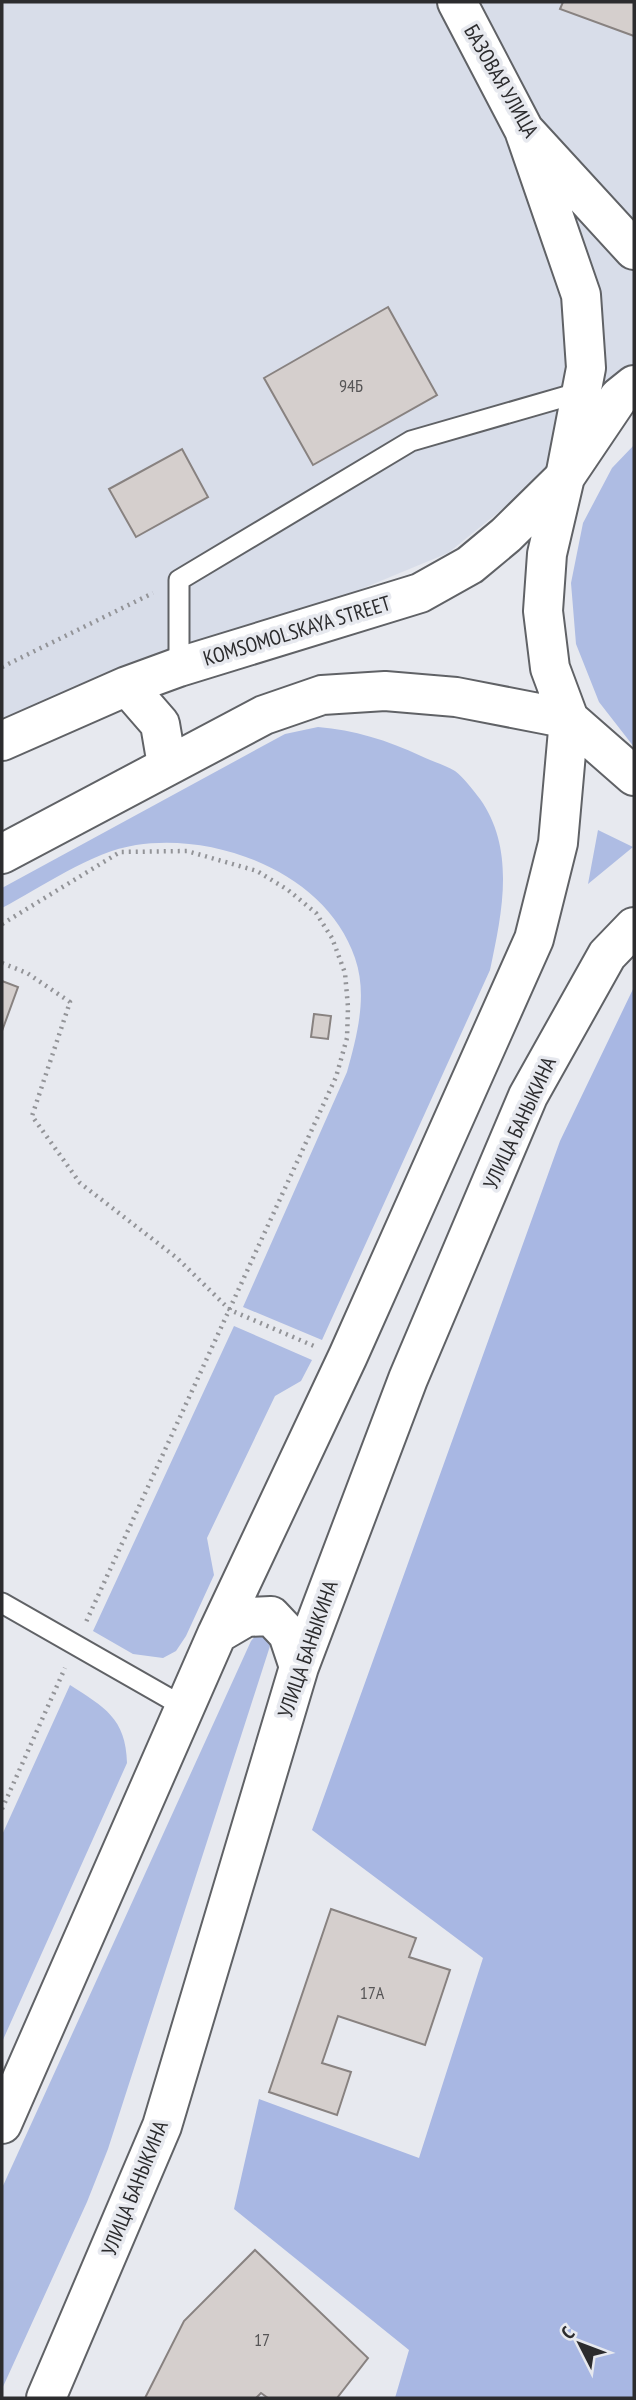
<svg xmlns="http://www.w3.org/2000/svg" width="636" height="2400" viewBox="0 0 636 2400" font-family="'PT Sans Narrow',sans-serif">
	<rect width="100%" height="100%" fill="#e7e9ef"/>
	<path fill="#d8dde9" d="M2,2H634V403L448,553L127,686L2,742Z"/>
	<path fill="#aebce3" d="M634,445V747L599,702L576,644L571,583L583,523L612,468Z
		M318,727C354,730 387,740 421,756C431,761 445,765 455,771C464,778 473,790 480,799C516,850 502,913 490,970L322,1340L243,1307L347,1072C357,1036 368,995 355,958C327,874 218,832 136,845C91,852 42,887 2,908V888L285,734Z
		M598,830L633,847L588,884Z
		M234,1326L312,1360L301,1381L275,1396L207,1538L214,1575L186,1636L176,1651L163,1658L133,1654L93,1631Z
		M258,1633L270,1637V1646L108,2149L87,2202L2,2389V2188L251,1641Z
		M70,1685C104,1707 126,1718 127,1763L2,2042V1835Z"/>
	<path fill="#a8b7e3" d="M634,987V2398H395L409,2350L234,2209L259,2099L419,2158L483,1958L312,1830L560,1141Z"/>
	<path fill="#d5cfcd" stroke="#888280" stroke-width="2" d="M563,2H634V36L560,9Z
		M388,307L437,395L313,465L264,378Z
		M182,449L208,497L136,537L109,489Z
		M2,981L18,987L2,1031Z
		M314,1014L331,1016L328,1039L311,1037Z
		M331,1909L416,1938L409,1957L450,1970L425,2045L338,2016L322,2063L351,2072L337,2115L269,2092Z
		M255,2250L368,2358L337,2398H268L261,2393L256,2398H145L184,2321Z"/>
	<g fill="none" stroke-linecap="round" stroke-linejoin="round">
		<g stroke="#606266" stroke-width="23">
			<path id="lane" d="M179,667V580L411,441L581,392
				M2,1603L186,1708"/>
		</g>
		<g stroke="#606266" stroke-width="42">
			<path id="secondary" d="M457,2L524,130L634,250
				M524,130L581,295L586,368L565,477"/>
		</g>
		<g stroke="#606266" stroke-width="42">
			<path id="primary" d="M634,385L619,397L565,477L547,554L543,611L550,668L569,719L634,776
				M127,686L160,724L167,765
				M2,741L127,686L179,667L420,593L470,565L506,535L565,477
				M2,854L264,715L322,695L385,691L456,697L569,719
				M217,1634L246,1617L271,1616L288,1634L299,1667
				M2,2124L217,1634L348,1356L534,939L558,843L569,719
				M46,2398L162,2126L299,1667L408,1379L528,1096L607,955L634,927"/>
		</g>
		<path stroke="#939498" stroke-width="4.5" stroke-dasharray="2 5" stroke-linecap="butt" d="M2,667L153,593
			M2,924L120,852L187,851L257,871L288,890L316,913L332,938L345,973L348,1007L347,1038L336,1077L86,1622
			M2,963L27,973L70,1002L32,1116L80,1183L177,1258L230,1310L314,1346
			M2,1809L65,1668"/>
		<use href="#lane" stroke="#fff" stroke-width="19"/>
		<use href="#secondary" stroke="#fff" stroke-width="38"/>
		<use href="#primary" stroke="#fff" stroke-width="38"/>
	</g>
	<g text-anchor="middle" stroke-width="7" stroke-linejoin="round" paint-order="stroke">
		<g font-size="18" fill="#565556">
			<text x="351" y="392">94Б</text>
			<text x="372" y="1999">17А</text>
			<text x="262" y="2346">17</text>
		</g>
		<g font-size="21" fill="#2c2c2e" stroke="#e7e9ef">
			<text transform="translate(501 81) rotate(60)" y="7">БАЗОВАЯ УЛИЦА</text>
			<text transform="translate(297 631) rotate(-17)" y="7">KOMSOMOLSKAYA STREET</text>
			<text transform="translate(520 1123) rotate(-65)" y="7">УЛИЦА БАНЫКИНА</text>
			<text transform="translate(308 1649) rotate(-71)" y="7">УЛИЦА БАНЫКИНА</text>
			<text transform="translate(135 2188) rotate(-68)" y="7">УЛИЦА БАНЫКИНА</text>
		</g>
	</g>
	<rect width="636" height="2400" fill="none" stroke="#2c2c2e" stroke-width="7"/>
	<g transform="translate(580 2344) rotate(312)" stroke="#e7e9ef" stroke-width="5" paint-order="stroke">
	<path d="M0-5L12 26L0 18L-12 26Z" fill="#2c2c2e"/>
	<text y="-10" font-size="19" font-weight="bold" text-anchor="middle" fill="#2c2c2e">С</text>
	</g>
</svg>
